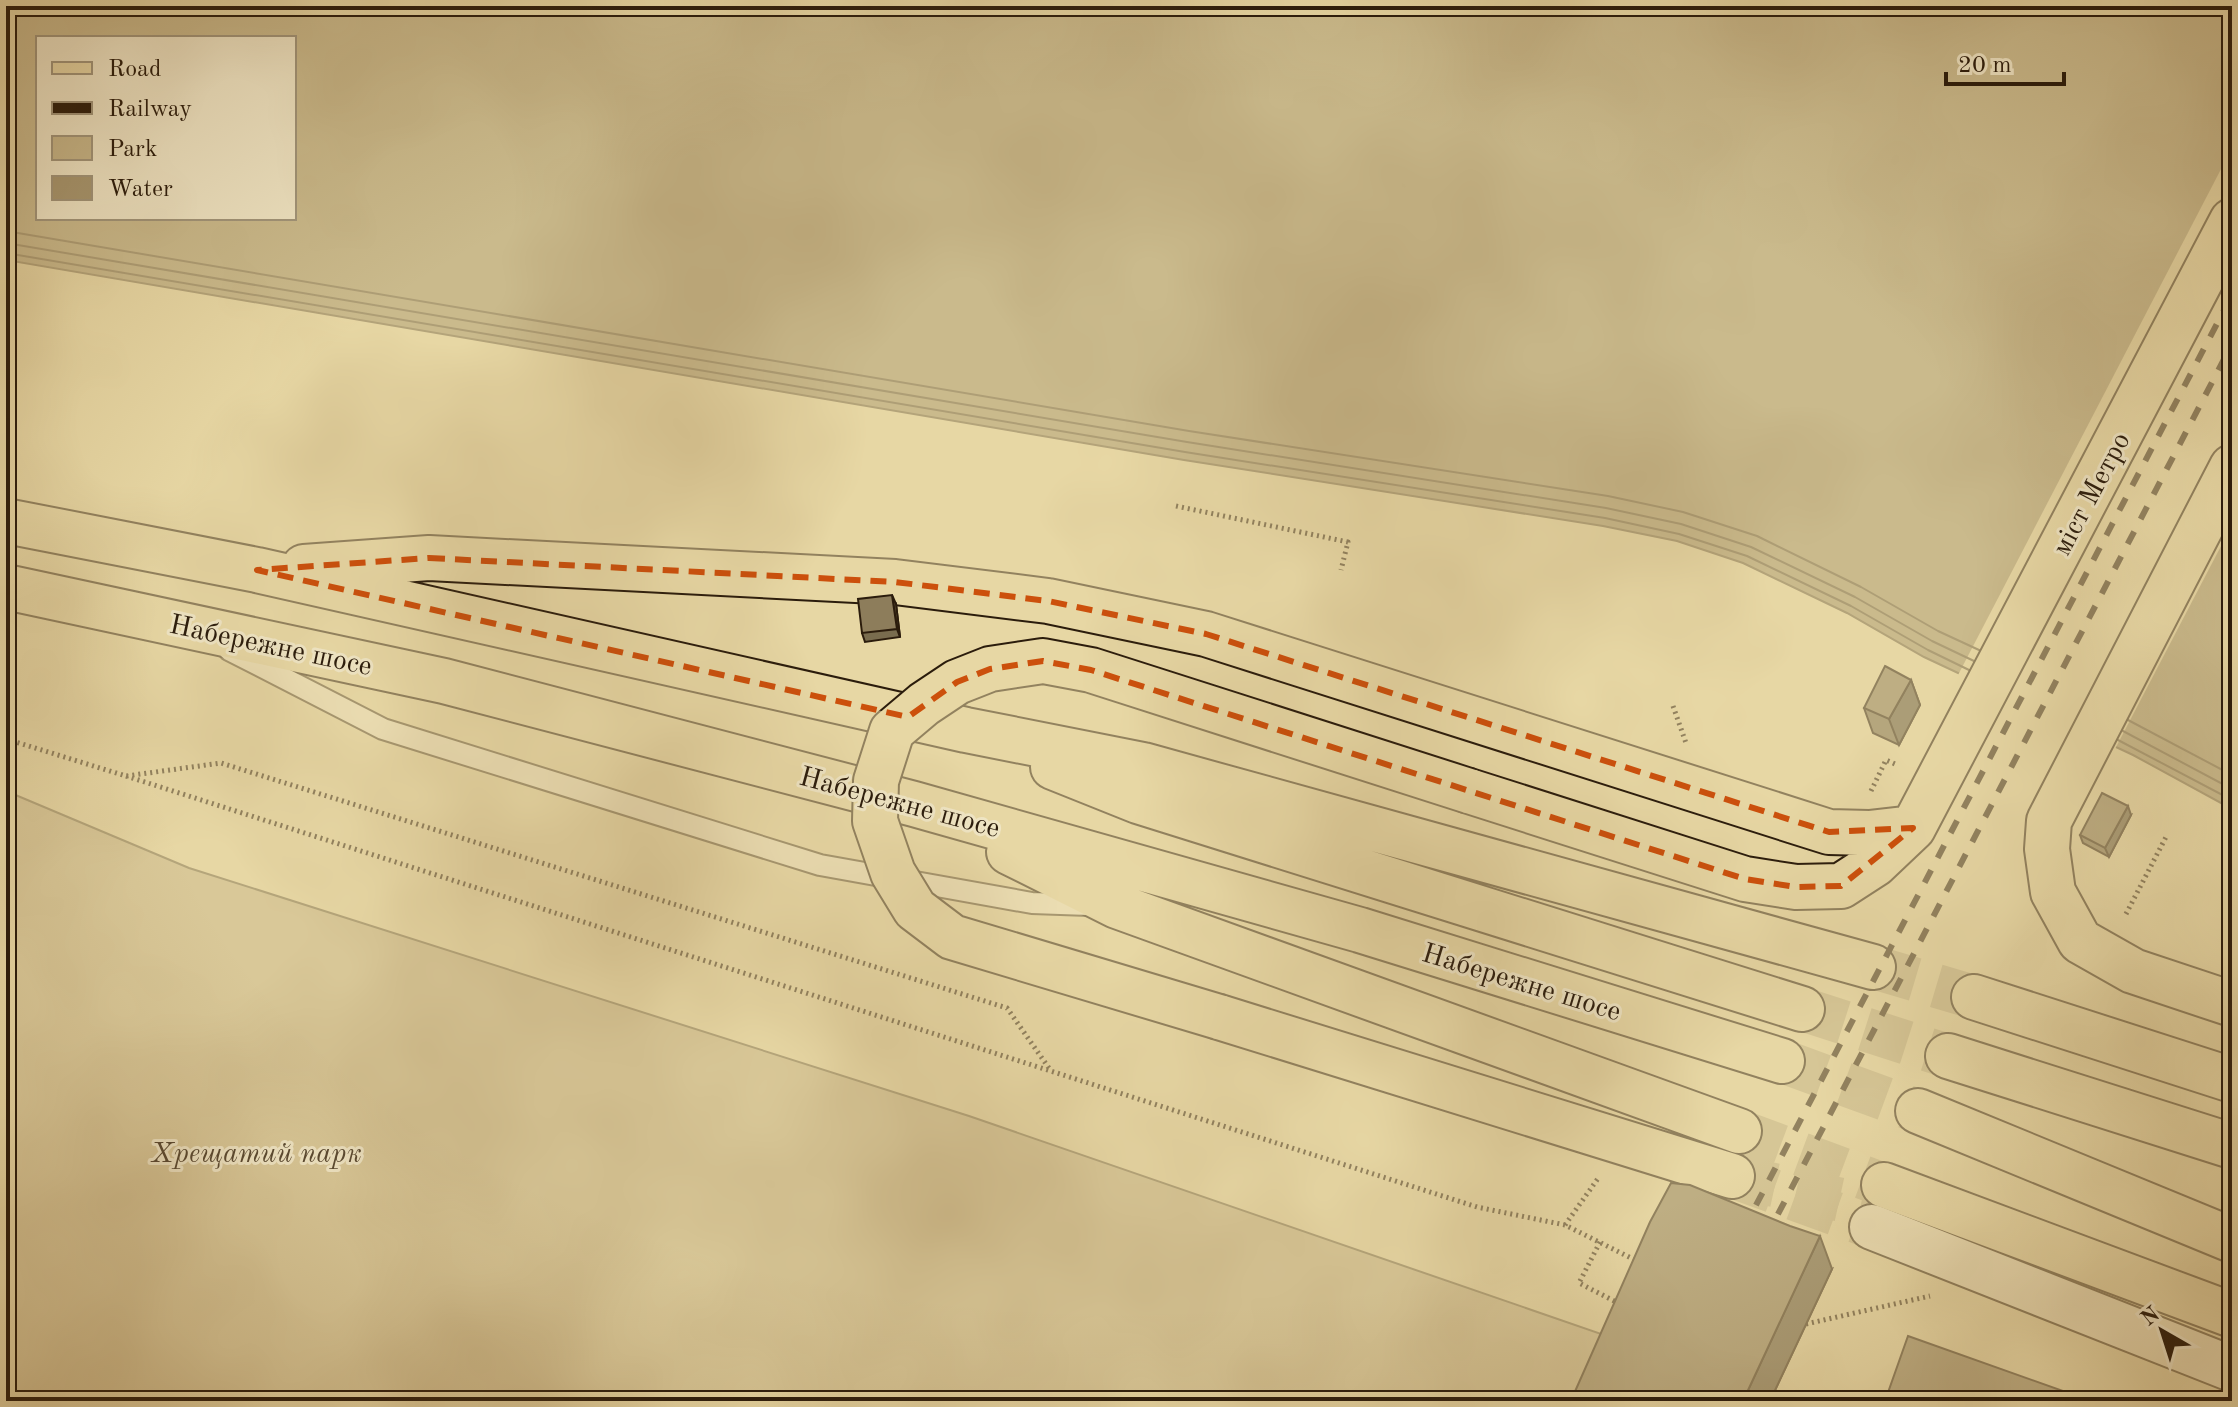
<svg xmlns="http://www.w3.org/2000/svg" width="2238" height="1407" viewBox="0 0 2238 1407" font-family="'Old Standard TT',serif">
	<rect width="100%" height="100%" fill="#e7d7a4"/>
	<filter id="stains"><feTurbulence type="fractalNoise" baseFrequency=".0025" numOctaves="4"/><feColorMatrix values="0 0 0 0 .2 0 0 0 0 .09 0 0 0 0 .02 0 0 0 .5 -.17"/></filter>
	<radialGradient id="worn" r=".72"><stop offset=".6" stop-color="#630" stop-opacity="0"/><stop offset="1" stop-color="#630" stop-opacity=".3"/></radialGradient>
	<path fill="#c7b78a" stroke="#796a4b" stroke-width="2" d="M6,791L189,868L969,1116L1610,1337L1584,1401H6Z"/>
	<path fill="#a79770" stroke="#756648" stroke-width="2" fill-rule="evenodd" d="M6,6H2232V809L2133,755L1924,657L1847,613L1743,563L1677,541L1603,526L1184,460L6,260ZM38,38H294V218H38Z"/>
	<path fill="#e7d7a4" d="M2232,148V525L2114,751L1957,677Z"/>
	<g fill="none" stroke-linecap="round" stroke-linejoin="round">
		<path stroke="#695a3e" stroke-width="2" d="M6,231L1189,431L1608,496L1683,512L1757,536L1861,587L1938,631L1979,650
			M6,243L1187,442L1606,508L1681,524L1751,547L1855,597L1932,641L1974,661
			M6,253L1185,452L1605,518L1679,534L1747,556L1851,606L1928,650L1969,670
			M2128,720L2232,775
			M2123,731L2232,789
			M2118,740L2232,800"/>
		<path stroke="#c1b286" stroke-width="44" stroke-dasharray="44 22" stroke-linecap="butt" d="M1732,1176L1872,1227"/>
		<path stroke="#c1b286" stroke-width="44" stroke-dasharray="44 22" stroke-linecap="butt" d="M1873,967L1974,997
			M1802,1009L1948,1056
			M1782,1061L1918,1111
			M1739,1131L1884,1185
			M1732,1176L1925,1218"/>
		<g stroke="#5a4b32" stroke-width="24">
			<path id="lane" d="M229,650L383,729L820,865L1032,903L1089,905"/>
		</g>
		<g stroke="#2b1c0c" stroke-width="48">
			<path id="secondary" d="M1872,1227L2232,1369"/>
		</g>
		<g stroke="#2b1c0c" stroke-width="48">
			<path id="primary" d="M2232,467L2049,821L2047,849L2053,892L2080,941L2133,971L2232,1004
				M6,521L257,570L966,730L1143,765L1873,967
				M304,567L429,558L895,582L1048,601L1206,634L1829,832L1869,833L1913,828
				M6,587L444,681L914,804L1360,930L1782,1061
				M1053,767L1138,801L1802,1009
				M1469,791L1745,879L1796,887L1841,886L1875,864L1913,828L2232,221
				M1009,852L1117,906L1739,1131
				M1974,997L2232,1080
				M1219,1017L1732,1176
				M1948,1056L2232,1146
				M1918,1111L2232,1240
				M1884,1185L2232,1315"/>
		</g>
		<path stroke="#2b1c0c" stroke-width="5" stroke-dasharray="2 4" stroke-linecap="butt" d="M1176,506L1348,542L1341,570
			M1673,706L1686,743
			M6,739L126,776L221,763L1007,1008L1051,1071
			M126,776L1477,1207L1565,1225L1639,1262
			M1871,791L1886,760L1895,764
			M2126,914L2166,837
			M1565,1225L1599,1177
			M1600,1242L1579,1283L1618,1303
			M1806,1324L1930,1296"/>
		<use href="#lane" stroke="#efe5c4" stroke-width="20"/>
		<use href="#secondary" stroke="#efe5c4" stroke-width="44"/>
		<use href="#primary" stroke="#e7d7a4" stroke-width="44"/>
		<path stroke="#2b1c0c" stroke-width="6" stroke-dasharray="14 14" stroke-linecap="butt" d="M1743,1230L2232,295
			M1765,1239L2232,344"/>
		<g stroke="#2b1c0c" stroke-width="48" stroke-linecap="butt">
			<path id="primary-bridge" d="M1219,1017L952,937L915,909L893,873L875,821L876,781L892,731L924,704L957,682L990,669L1043,661L1091,670L1469,791"/>
		</g>
		<use href="#primary-bridge" stroke="#e7d7a4" stroke-width="44"/>
	</g>
	<path fill="#796c4e" stroke="#2b1c0c" stroke-width="2" d="M896,604L900,637L865,642L862,633Z
		M1911,680L1920,705L1899,745L1873,733L1864,708Z
		M2131,815L2109,857L2083,843L2080,835Z
		M1832,1269L1770,1401H1575L1573,1396Z"/>
	<path fill="#635840" stroke="#2b1c0c" stroke-width="2" d="M892,595L896,604L900,637L897,629Z
		M1911,680L1920,705L1899,745L1889,719Z
		M2128,806L2131,815L2109,857L2105,848Z
		M1820,1236L1832,1269L1770,1401H1743Z"/>
	<path fill="#8d7d5b" stroke="#2b1c0c" stroke-width="2" d="M892,595L897,629L862,633L858,599Z
		M1885,666L1911,680L1889,719L1864,708Z
		M2102,793L2128,806L2105,848L2080,835Z
		M1671,1183L1690,1185L1790,1226L1820,1236L1743,1401H1587L1573,1396L1650,1222Z
		M1908,1336L2091,1401H1885Z"/>
	<path d="M0 0H2238V1407H0ZM429,558L895,582L1048,601L1206,634L1829,832L1913,828L1841,886L1796,887L1745,879L1091,670L1043,661L990,669L957,682L908,717L257,570Z" fill="#e7d7a4" fill-opacity=".55" fill-rule="evenodd"/>
	<path fill="none" stroke="#cc500c" stroke-width="6" stroke-dasharray="16 10" stroke-linejoin="round" d="M429,558L895,582L1048,601L1206,634L1829,832L1913,828L1841,886L1796,887L1745,879L1091,670L1043,661L990,669L957,682L908,717L257,570Z"/>
	<g text-anchor="middle" stroke-width="6" stroke-linejoin="round" paint-order="stroke">
		<g font-size="28" fill="#2b1c0c" stroke="#efe5c4">
			<text transform="translate(2090 493) rotate(-62)" y="10">міст Метро</text>
			<text transform="translate(271 644) rotate(12)" y="10">Набережне шосе</text>
			<text transform="translate(900 801) rotate(15)" y="10">Набережне шосе</text>
			<text transform="translate(1522 981) rotate(17)" y="10">Набережне шосе</text>
		</g>
		<g font-size="28" font-style="italic" fill="#5a4a32" stroke="#efe5c4">
			<text x="256" y="1162">Хрещатий парк</text>
		</g>
	</g>
	<rect width="2238" height="1407" fill="none" stroke="#e7d7a4" stroke-width="32"/>
	<rect x="8" y="8" width="2222" height="1391" fill="none" stroke="#2b1c0c" stroke-width="4"/>
	<rect x="16" y="16" width="2206" height="1375" fill="none" stroke="#2b1c0c" stroke-width="2"/>
	<rect x="36" y="36" width="260" height="184" fill="#efe5c4" stroke="#a1957a" stroke-width="2"/>
	<rect x="52" y="62" width="40" height="12" fill="#e7d7a4" stroke="#a1957a" stroke-width="2"/>
	<text x="108" y="76" font-size="24" fill="#2b1c0c">Road</text>
	<rect x="52" y="102" width="40" height="12" fill="#2b1c0c" stroke="#a1957a" stroke-width="2"/>
	<text x="108" y="116" font-size="24" fill="#2b1c0c">Railway</text>
	<rect x="52" y="136" width="40" height="24" fill="#c7b78a" stroke="#a1957a" stroke-width="2"/>
	<text x="108" y="156" font-size="24" fill="#2b1c0c">Park</text>
	<rect x="52" y="176" width="40" height="24" fill="#a79770" stroke="#a1957a" stroke-width="2"/>
	<text x="108" y="196" font-size="24" fill="#2b1c0c">Water</text>
	<g transform="translate(2162 1331) rotate(321)" stroke="#efe5c4" stroke-width="6" paint-order="stroke">
	<path d="M0-6L14 30L0 20L-14 30Z" fill="#2b1c0c"/>
	<text y="-12" font-size="22" font-weight="bold" text-anchor="middle" fill="#2b1c0c">N</text>
	</g>
	<path d="M1946 72v12h118v-12" fill="none" stroke="#2b1c0c" stroke-width="4"/>
	<text x="1958" y="72" font-size="24" fill="#2b1c0c" stroke="#efe5c4" stroke-width="6" paint-order="stroke">20 m</text>
	<rect width="100%" height="100%" filter="url(#stains)"/>
	<rect width="100%" height="100%" fill="url(#worn)"/>
</svg>
